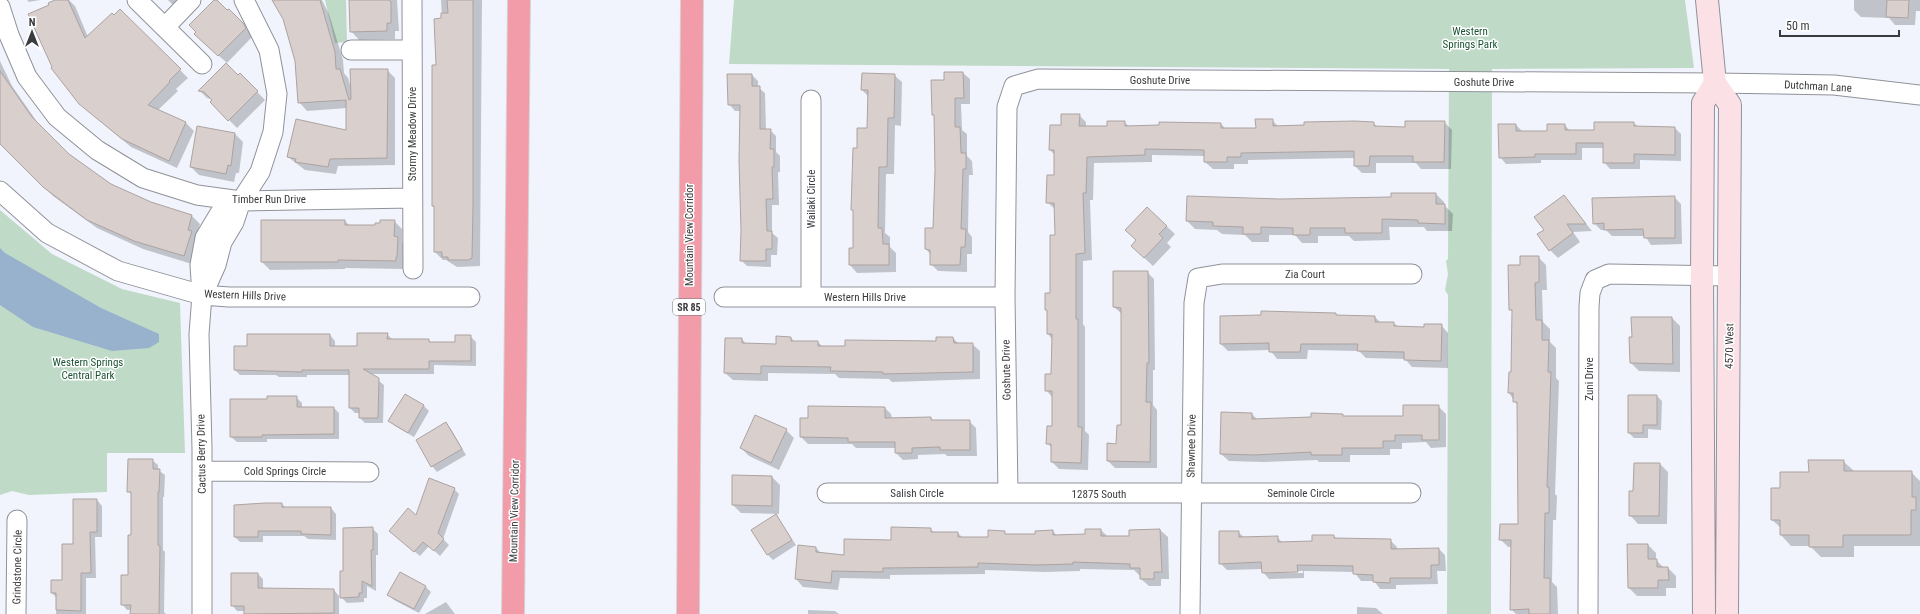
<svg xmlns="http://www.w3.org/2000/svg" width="1920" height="614" viewBox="0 0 1920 614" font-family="'Roboto Condensed',sans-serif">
	<rect width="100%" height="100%" fill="#f2f4fd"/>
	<path fill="#c0dac8" d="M325,0H346L347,42L335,43Z
		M734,0H1685L1694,68L1492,69L1491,614H1447L1448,295L1445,290L1448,274L1446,261L1448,259L1449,69L729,64Z
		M0,210L52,254L122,289L180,303L185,453H107V492L29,495L12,491L0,495Z"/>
	<path fill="#98b1cd" d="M0,248L5,253L101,308L159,334V342L149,348L112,351L33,327L0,305Z"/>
	<path fill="#0003" fill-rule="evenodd" d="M27,0H40L29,2Z
		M63,0H69L75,6L88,37L120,10L188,78L176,89L178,91L158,110L186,123L194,131L177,168L131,147L79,103Z
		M168,0H178L173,5Z
		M216,0L227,11L229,10L253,36L227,63L203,42Z
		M273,0H322L329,14L343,60L344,73L348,78L351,88L387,70L395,78V165L338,166L336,174L305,170L288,157L347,131V108L307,111L299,102L296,61L284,19Z
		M350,0H397L399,31H395V39L359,40L351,31Z
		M441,0H482L480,266L457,267L446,260H443L435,252V208L433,206L437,66L442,19Z
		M1854,0H1920V11H1916L1915,25H1895L1889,18L1861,17L1854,10Z
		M0,61L12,86L40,126L68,155L110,185L150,203L192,216L200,224L196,237L192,264L143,249L97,228L53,196L0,143Z
		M963,73L970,79V104H961L962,130L967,134V156L972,161L973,175H969L968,232L972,237V254H967V272L938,271L931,264V255L926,249L934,229L936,170L935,117L933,115L945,81Z
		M240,74L265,100L237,128L211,102L213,100L207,98L200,91Z
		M752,75L758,81V87L765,93L766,130H770L776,136V152L780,156V172H778L779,205H772V233L778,238L777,255H771V267L747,266L741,260L742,230L741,111H735L729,104Z
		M894,75L902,82L901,126L895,125L894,174H886L885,233L890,237V247L896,253V272L857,273L850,265L855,249L854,211L852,210L858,149L868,129L869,97L862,90Z
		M1079,115L1086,122V127H1108L1124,122L1130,127L1160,126V123L1221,124L1226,129H1257L1272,120L1279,127L1373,123L1378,127L1406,128L1444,122L1452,130L1451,169H1421L1416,163H1376V173H1362L1355,166V158L1248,160V164H1234V169H1213L1205,162V156L1152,155V162L1094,163L1093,200H1090L1092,260L1083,261V324L1085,327V431L1089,435L1088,470L1059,469L1052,462V448L1047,443L1053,427V398L1046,390L1052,375V339L1048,334V312L1046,309L1051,294L1056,236L1055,209L1047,202L1055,176V155L1050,150L1062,126Z
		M1595,123H1634L1638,127L1675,128L1681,134V161L1640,160V169H1610L1604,162V148H1582V160H1541V163L1506,164L1500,157L1516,125L1522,131L1548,132L1565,125L1570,131H1595Z
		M235,134L243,142L239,173H236L234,182L199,175L191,167Z
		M1436,194L1444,202V205L1453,214L1452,231H1427L1424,227H1389L1390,240L1354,241L1349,236H1318V243H1302L1295,235H1269V242H1252L1245,235L1222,234L1217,230L1195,229L1187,221L1280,200L1392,198Z
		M1564,196L1592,231L1573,232L1580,242L1558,258L1550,250L1545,230Z
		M1674,197L1681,204L1682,244L1651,245L1645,236H1612L1606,230H1601L1594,223Z
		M1147,208L1175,234L1167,243L1171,247L1153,266L1140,254L1137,240Z
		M262,221H345L350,226H376L394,221L402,229V242L406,246L403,269L345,268V269L270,270L262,262Z
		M1538,257L1546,265L1547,290H1542L1543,322L1550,329V342L1556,348V378L1559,381L1555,494L1557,496L1556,520H1553L1552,582L1557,587L1558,614H1516L1511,609L1512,547H1508L1500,539L1519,525L1518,406L1509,393L1512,373L1513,312L1510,309L1521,266Z
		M1147,272L1154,279L1155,370H1153V405L1157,410V468H1115L1108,461L1117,445L1122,426V314L1114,307Z
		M1335,314L1338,316L1375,317L1381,323H1394L1398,327L1425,328L1441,325L1448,333V368L1412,367L1405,359L1366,358L1359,351L1308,350L1307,359H1277L1270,350L1228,351L1221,344Z
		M1672,318L1680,326V372L1639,371L1631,363L1633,338Z
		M387,334L393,340H429L431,343H456L470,336L476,342V366L434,365V374H370L384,385L383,423H365L360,418V413H355L350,408V375H307V377H279L276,375H240L235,370L248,347L330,335L335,341V347H358Z
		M777,337L791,338L795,342H818L823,347L937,342L953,338L959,344H972L980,351V379L892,382L889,379L839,378L835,374L768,373V381L733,380L725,373L742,339L747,345H777Z
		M405,395L424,406L429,411L414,437L395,426L389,421Z
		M1657,396L1662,401L1661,430L1648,429V438H1634L1629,433Z
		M296,397L302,403V408H334L339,413V439H267V442H237L231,437L268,400Z
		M1438,406L1446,414V447L1431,448L1426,442L1402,443V449H1390V455H1350V462H1319L1317,460L1263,462L1229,461L1221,454L1252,414L1258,420L1342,415L1345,417H1404Z
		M885,408L891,414L892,419L931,418L934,421H969L976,428L977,456H947L945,454L918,455V459L903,460L896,453V448H856L852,444H808L801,437V419Z
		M446,423L451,429L466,455L437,472L432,466Z
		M786,430L794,438L779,470L749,456L741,448Z
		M152,460L158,465V470L165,475L164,497H163V550L165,552L164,612L166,614H131V610H127L122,604L129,576L132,536V495L128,491Z
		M1843,461L1854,471L1911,472L1920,481V546H1854V557H1821L1810,546H1791L1781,535V528L1772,520L1781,489L1810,473Z
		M1660,464L1668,472L1667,524H1638L1630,515Z
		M733,476L772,477L780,485L779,514L741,513L733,505Z
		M454,489L459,494L443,539L449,545L440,556L429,546L420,556L396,536L416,516Z
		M97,500L102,506V537H95L96,578H86V614H56L57,598L52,593L63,581L74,545Z
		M282,504L286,508H331L336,514V540L308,539L304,536H263V542H240L235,537Z
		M776,516L796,545L773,560L767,554Z
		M372,528L378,534V555H376V591L367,586V598H364V602L347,603L341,597L344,572Z
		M930,529L935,533H958L963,538H989L1004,532L1007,535H1036L1053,531L1057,536L1086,535V530H1101L1108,537H1130V531L1160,530L1168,537L1169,579H1161V586H1149L1141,579V575H1139L1134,570L1080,569V571L1044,572L985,570V574L890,575V579L840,578L838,590L803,587L796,579L816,548L821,553L845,556Z
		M1238,532L1245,538L1277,537L1283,543L1313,542L1334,536L1337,539L1390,540L1397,547V550L1439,549L1445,555L1446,571H1437L1438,584L1396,585V589H1380L1374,581H1361L1354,572L1304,571V578L1269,579L1263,572V569L1227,570L1220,563ZM1268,571H1303V573H1268Z
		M1648,545L1656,553V560L1664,568H1668L1676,576V588H1666V596H1637L1629,588Z
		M258,574L263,579V589L334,590L339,596V614H245V611H237L232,605Z
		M426,587L431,592L419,613L394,600L389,595Z
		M446,602L455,614H425Z
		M1357,607L1376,608L1383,614H1357Z
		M808,610L835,611L839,614H808Z"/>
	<path fill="#d9cfcd" stroke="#aca3a1" d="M55,0H68L85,38L112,13L114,15L120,9L181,69L169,81L170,82L148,105L186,122L169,161L122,139L79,104L51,68L52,67L28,14L49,5L48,3Z
		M214,0H217L227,10L229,9L243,23L246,28L218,56L194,34L196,32L189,25Z
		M272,0H320L335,52L336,69H340L349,100L351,99L350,69H388L387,158L330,159L328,167L295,162L296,159L287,157L296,119L346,130V100L298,103L295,61L283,19Z
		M349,0H389L391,2V23H387V31L350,32Z
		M447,0H473V206L472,258L468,260H448V257H442V252H434V206H432V65H436L434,19L441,18V13H448Z
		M1887,0H1909L1908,18L1886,17Z
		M226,63L238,75L240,73L258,91L228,121L210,102L212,100L204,92L198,91Z
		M0,71L32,117L69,154L111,184L151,202L192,215L188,230L192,231L184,256L134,241L87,220L43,187L0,144Z
		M944,72H963L964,98H955V127H960L961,153H966V169H963L961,229H966L965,247H961L960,265H930V250L925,249V228H933L935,170L934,115H932L931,80H944Z
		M862,73L895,74L894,118H888L887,167H879L878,228H882L883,244H889V265H849V248H853V210H851L853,148H857V128H867L868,90H861Z
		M727,74H752V86H760V129H771L770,149H774V167H772L773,199H766L767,231H772V249H766V261H740L741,230L739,161L740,105H728Z
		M1061,114H1080L1079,126H1107V121H1125V126L1159,125V122L1221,123V128H1256L1255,119H1273V126L1304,125V122L1355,121L1374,122V126L1405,127V121H1445L1444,162H1413V156H1370L1369,166H1354V151L1241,153V157H1227V162H1204V150L1145,149V155L1087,157L1086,193H1083L1085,253L1076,254V319H1078V427H1082L1081,463L1051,462V444H1046L1047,426H1052V391H1045V374H1051L1052,334H1047V310H1045V293H1050V235H1055L1054,203H1046L1047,175H1054V150H1049L1050,125H1061Z
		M1594,122H1634V126L1675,127V155L1634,154V163H1603V143H1576V154H1535V157L1499,158L1498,124H1516V131H1547V124H1565V130H1594Z
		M197,126L235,133L231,166L228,165L226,174L190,167Z
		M1391,193H1436V204H1445V224L1418,223V220L1382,219V233H1345V228H1310V235H1293V228L1261,227V234H1243V227L1213,226V222L1186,221L1187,196L1280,199L1391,197Z
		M1564,195L1586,224H1567L1573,233L1549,251L1537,234L1544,230L1534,217Z
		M1675,196V238H1644L1643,229L1604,230V223L1593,224L1592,198Z
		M1147,207L1167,226L1159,234L1163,238L1144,258L1131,246L1136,240L1125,230Z
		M261,220H345V225H375V223H380V220H395L394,236L398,237L397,257H396V261L338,260V262H261Z
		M1520,256H1539V282L1535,283L1536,320H1542V340H1549L1548,372H1551L1547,487H1549V513H1545L1544,578H1550V614H1529V609L1510,610L1511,540H1499L1500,524H1518L1517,402H1513V393H1508L1509,372H1511L1512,310H1509L1508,265H1520Z
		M1113,271H1148L1149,363H1147L1146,402H1151L1150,462L1107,461V443L1116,444L1117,425H1121V308L1113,307Z
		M1261,311L1336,313V315L1375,316V322H1394V326L1424,327V324H1442L1441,361L1404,360V352L1357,351L1358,344H1301L1300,352H1269V343L1220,344V316L1261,315Z
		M1631,317H1672L1673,364L1630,363L1629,337H1632Z
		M357,333H388L387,339H429V342H455V335H471V361H429V369H363L379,378L378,418H359V408H349V370H302V372L234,370V346H247V334H330V346H357Z
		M776,336L791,337V341H818V346H845V340L936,341V337H953L954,343H973V372L883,374V372L830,371L831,367L761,366V374L724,373L725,338H742V343L776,344Z
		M405,394L424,405L408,433L388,421Z
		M1628,395H1657V425H1643V433H1628Z
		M267,396H297V407H334V434L262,435V437H230V399H267Z
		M1403,405H1439V440H1422V435H1395V441H1383V448H1342V455H1311V452L1255,455L1220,454L1221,412L1252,413V419L1311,417V413L1343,414V416H1403Z
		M808,406L885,407V418L931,417V420H970V450H940V447L912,448V453H895V442H848V438L800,437V418H808Z
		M755,415L787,429L771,463L740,448Z
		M446,422L462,449L431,467L416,440Z
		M128,459H153V469H160L159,492H158V545L160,546L159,614H130L131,605H121V575H128V535H131V492H127Z
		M1808,460H1844V471H1912V497H1916V510H1911V535H1843V547H1809V535H1780V520H1771V488H1780V472H1809Z
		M1634,463H1660L1659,516H1629V491H1633Z
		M732,475L772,476V506L732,505Z
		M429,478L455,488L438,533L444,539L434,551L423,542L414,552L389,531L408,508L416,515Z
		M73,499H97V532H90L91,573H81V611L56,610V593H51V580H62V544H73Z
		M265,503H282V507H331V535L301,534V531H258V537H234V505Z
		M776,514L792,540L767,555L751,530Z
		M373,527V550H371L372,586L362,581V593H359V597L340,598V571H343V528Z
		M891,527L931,528V532H958V537H988V530L1005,531V534H1035V531L1053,530V535L1085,534V529H1101V536H1129V530L1160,529L1162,572H1154V579H1140V568H1130V564L1073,562V564L1036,565L978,563V567L883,568V572L832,571L831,583L795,579L798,545L816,547V552L844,555V539L891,540Z
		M1219,531H1239V537L1278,536V542L1312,541V535H1334V538L1391,539V549L1439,548V565H1431V578H1390V583L1373,582V575L1353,574V566L1297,565L1298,572L1262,573L1261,562L1219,564Z
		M1627,544H1648V559H1657V567H1668L1669,580H1658V588H1628Z
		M400,572L426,586L414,609L387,595Z
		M231,573H258V588L334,589V613L244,614V606H231Z"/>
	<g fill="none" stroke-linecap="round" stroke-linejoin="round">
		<g stroke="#909299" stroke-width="21">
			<path id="street" d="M137,0L202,64
				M412,0L413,269
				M0,7L9,35L27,77L57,117L97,150L143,178L197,195L241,201L412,198
				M165,27L191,0
				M351,50H412
				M0,191L47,233L118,271L202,295L229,297H470
				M204,292L216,265L222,242L234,222L241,201L260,172L273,132L277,94L269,50L244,0
				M724,297H1005
				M811,297V100
				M202,471L369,472
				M827,493H1411
				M1008,493L1005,297L1007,107L1014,86L1038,79L1715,83L1834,85L1920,95
				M16,614L17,520
				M202,614V448L199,334L202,295L200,265L205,238L220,213L241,201
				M1190,614L1194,303L1198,278L1222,274H1412
				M1588,614L1589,307L1590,293L1595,280L1609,274L1729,276"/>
		</g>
		<g stroke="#909299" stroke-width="24">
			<path id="secondary" d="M1707,0L1715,83L1730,105L1727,614
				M1704,614L1702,276L1703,103L1715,83"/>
		</g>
		<g stroke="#d4d4d5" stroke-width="24">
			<path id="highway" d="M513,614L519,0
				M688,614L692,0"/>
		</g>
		<use href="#street" stroke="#fff" stroke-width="19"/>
		<use href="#secondary" stroke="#fbe1e5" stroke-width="22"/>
		<use href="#highway" stroke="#f29ca9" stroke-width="22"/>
	</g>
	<g text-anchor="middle" stroke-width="3" stroke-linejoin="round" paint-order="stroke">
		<rect fill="#fff" stroke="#757678" stroke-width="1" x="673" y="299" width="32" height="16" rx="3"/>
		<g font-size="10" font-weight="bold" fill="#3a3b3e">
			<text x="689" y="311">SR 85</text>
		</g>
		<g font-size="11" fill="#1b5335" stroke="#fff">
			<text x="1470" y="35">Western<tspan x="1470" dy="13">Springs Park</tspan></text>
			<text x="88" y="366">Western Springs<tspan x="88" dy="13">Central Park</tspan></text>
		</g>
		<g font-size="11" fill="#3a3b3e" stroke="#fff">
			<text x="1160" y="84">Goshute Drive</text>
			<text x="1484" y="86">Goshute Drive</text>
			<text transform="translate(1818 86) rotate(3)" y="4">Dutchman Lane</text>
			<text transform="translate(412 134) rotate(-90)" y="4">Stormy Meadow Drive</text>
			<text x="269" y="203">Timber Run Drive</text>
			<text transform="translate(811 199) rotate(-90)" y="4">Wailaki Circle</text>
			<text transform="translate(689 235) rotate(-90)" y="4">Mountain View Corridor</text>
			<text x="1305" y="278">Zia Court</text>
			<text transform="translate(245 295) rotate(2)" y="4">Western Hills Drive</text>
			<text x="865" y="301">Western Hills Drive</text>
			<text transform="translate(1729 346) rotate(-89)" y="4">4570 West</text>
			<text transform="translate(1006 370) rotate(-91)" y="4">Goshute Drive</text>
			<text transform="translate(1589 379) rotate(-90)" y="4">Zuni Drive</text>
			<text transform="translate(1191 446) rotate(-89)" y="4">Shawnee Drive</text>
			<text transform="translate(201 454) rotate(-91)" y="4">Cactus Berry Drive</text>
			<text x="285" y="475">Cold Springs Circle</text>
			<text x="917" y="497">Salish Circle</text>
			<text x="1301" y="497">Seminole Circle</text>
			<text x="1099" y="498">12875 South</text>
			<text transform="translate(514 511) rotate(-89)" y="4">Mountain View Corridor</text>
			<text transform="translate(17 567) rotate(-89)" y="4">Grindstone Circle</text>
		</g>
	</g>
	<g transform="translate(32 32)" stroke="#ffffff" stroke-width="3" paint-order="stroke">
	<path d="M0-3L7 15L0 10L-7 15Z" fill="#3a3b3e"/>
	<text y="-6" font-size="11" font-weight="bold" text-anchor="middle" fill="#3a3b3e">N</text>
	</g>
	<path d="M1780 30v6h119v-6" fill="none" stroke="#3a3b3e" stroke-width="2"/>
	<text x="1786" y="30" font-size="12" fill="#3a3b3e" stroke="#ffffff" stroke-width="3" paint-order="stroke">50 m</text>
</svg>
